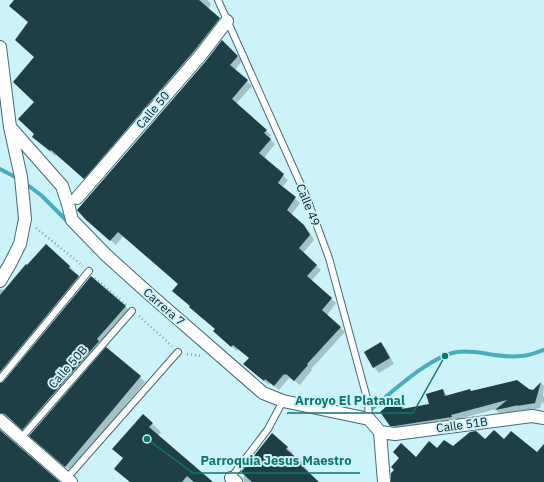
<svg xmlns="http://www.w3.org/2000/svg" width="544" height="482" viewBox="0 0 544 482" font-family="'IBM Plex Sans',sans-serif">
	<rect width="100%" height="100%" fill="#ccf3f9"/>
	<path fill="#0003" d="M15,0H207L211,4L208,9L224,24L89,183L56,154L55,156L38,141L36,134L35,57L29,23L10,6Z
		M222,41L242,61L235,70L252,86L236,104L271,135L269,138L275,144L264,158L288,180L282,188L300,203L291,215L309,231L314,240L303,253L321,270L311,281L336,303L327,315L345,332L311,369L312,370L300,385L291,378L290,379L289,378L279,390L270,383L269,385L249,369L250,358L238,349L237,351L219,336L216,329L191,306L179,285L123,236L116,245L84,216Z
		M46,245L70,267L75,272L74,273L83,282L1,382V385L125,306L130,312L28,434L8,417L0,420V289L6,290Z
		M381,343L386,349L394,364L379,373L374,367Z
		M140,377L145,382L71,471L36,441Z
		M541,383L544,386L543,397L544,396V404L542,402L540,408L523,411L522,410L501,415L496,410L500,408L455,420L456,422L396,430L391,425L401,404L406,409L430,405L443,390L448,397L472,392L528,390L533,391Z
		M143,415L161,432L158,436L211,482H130L124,477V459Z
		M272,435L293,453L291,455L309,471L307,473L318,482H244L243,478Z"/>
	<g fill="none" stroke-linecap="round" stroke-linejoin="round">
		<path stroke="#4badbc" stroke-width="4" d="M0,169L19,179
			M25,183L42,196L68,222
			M369,411C390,394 430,356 457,352C478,349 499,359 521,356C529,356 537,352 544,350"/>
	</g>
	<path fill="#1e3f45" d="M14,0H199L220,18L194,51L84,179L51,150L50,151L32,137L34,134L18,119L34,102L13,82L34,57L15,40L28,22L9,6Z
		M222,40L238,56L230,65L248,80L232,99L267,130L264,133L271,139L259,153L284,174L278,183L296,197L287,210L304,225L310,235L299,248L317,265L307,276L332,298L322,310L341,327L307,364L308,365L294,381L286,374L285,375L284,374L274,386L265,379L264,381L243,364L249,358L233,345L231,347L213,331L215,329L189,307L190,306L172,291L178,284L169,276L118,232L110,241L85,219L77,210L206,61Z
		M46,244L70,266L69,268L79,276L0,372V295L26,264L27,265Z
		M91,276L126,306L97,339L99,341L22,430L5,414L0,413V383L3,382Z
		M381,342L390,358L373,368L364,352Z
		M106,347L141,376L65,467L29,436Z
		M517,380L529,389L533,390L541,382L535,403L517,406L519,405L495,410L507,400L451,415L452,417L395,426H390L380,412L387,406L401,403L402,409L429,404L426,394L443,389L445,396L470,389L471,391Z
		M143,414L153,423L149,427L213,482H194L187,476L182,482H130L114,469L123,458L112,449Z
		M0,430L60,482H0Z
		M494,430L504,439L511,431L537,452L544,444V482H391V473L394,470L391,467L399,458L393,452L401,443L416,457L429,441L437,448L444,440L453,446L470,432L476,431L485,439Z
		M272,433L288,447L286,449L305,465L303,467L319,482H252L241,472Z"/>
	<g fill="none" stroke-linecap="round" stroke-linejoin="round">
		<g stroke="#476a6f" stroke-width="8">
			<path id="lane" d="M218,0L306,196L329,258L368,402L369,419
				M0,379L89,271
				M21,438L132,311
				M67,478L178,352
				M230,479L268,429L283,401"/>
		</g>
		<g stroke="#476a6f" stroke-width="14">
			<path id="street" d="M0,47L10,127L21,177L25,219L20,244L10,264L0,281
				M10,127L62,186L68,204L72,220L106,255L147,292L263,393L283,401L369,419L380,432L384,482
				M77,198L200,56L227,21
				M0,420L71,482
				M380,432L395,434L532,416L544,418
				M231,478L236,482"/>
		</g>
		<path stroke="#829fa4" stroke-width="2.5" stroke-dasharray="1 3" stroke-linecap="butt" d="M36,228L83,266
			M95,278L126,305
			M139,316L172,346
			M187,354L201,356"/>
		<use href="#lane" stroke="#fff" stroke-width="6"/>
		<use href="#street" stroke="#fff" stroke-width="12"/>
	</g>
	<g text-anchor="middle" stroke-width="4" stroke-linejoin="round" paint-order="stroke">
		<g font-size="12" fill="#0f1e20" stroke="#ccf3f9">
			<text transform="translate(153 110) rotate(-50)" y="4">Calle 50</text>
			<text transform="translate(308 205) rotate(68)" y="4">Calle 49</text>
			<text transform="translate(164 307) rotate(41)" y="4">Carrera 7</text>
			<text transform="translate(68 367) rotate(-49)" y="4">Calle 50B</text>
			<text transform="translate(462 425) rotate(-8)" y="4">Calle 51B</text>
		</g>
	</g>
	<path fill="none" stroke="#0f766e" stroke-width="1.5" d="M445 356L413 413H287M147 439L193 473H360"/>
	<g fill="#0f766e" stroke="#ccf3f9" stroke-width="1.5">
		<circle cx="445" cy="356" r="4"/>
		<circle cx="147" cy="439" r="4"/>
	</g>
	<g font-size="13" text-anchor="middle" font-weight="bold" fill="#0f766e" stroke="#ccf3f9" stroke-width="4" stroke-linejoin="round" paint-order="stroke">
		<text x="350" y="405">Arroyo El Platanal</text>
		<text x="276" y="465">Parroquia Jesus Maestro</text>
	</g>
</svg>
